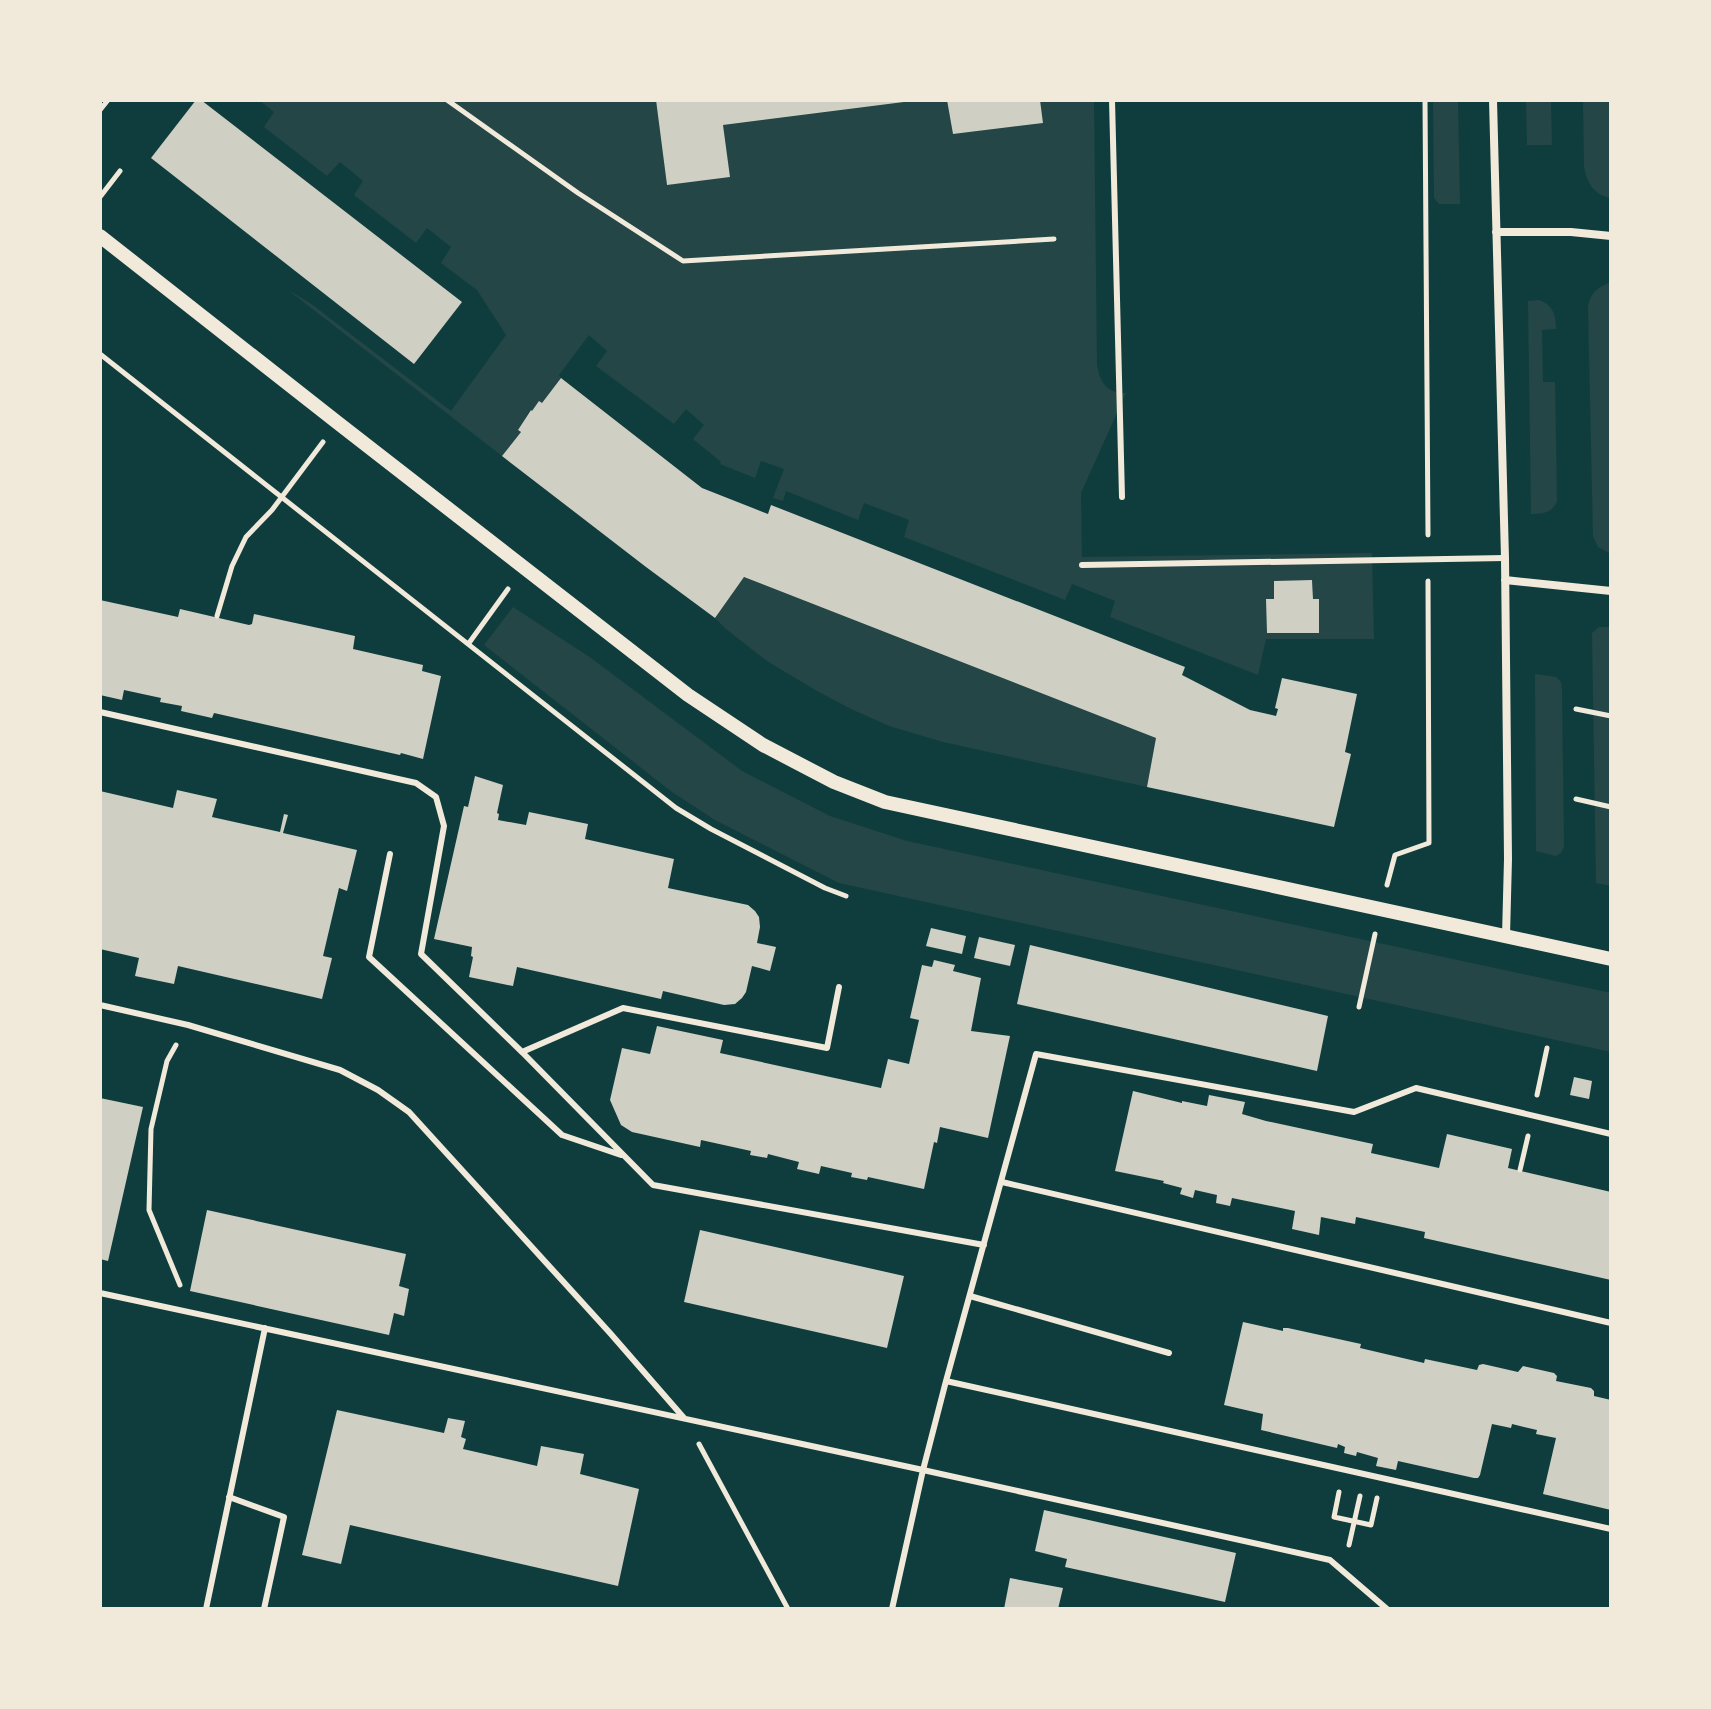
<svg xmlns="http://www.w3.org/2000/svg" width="1711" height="1709" viewBox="0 0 1711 1709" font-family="'PT Sans',sans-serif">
	<rect width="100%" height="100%" fill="#0f3d3e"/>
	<path fill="#244646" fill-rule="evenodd" d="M259,100H656L667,185L730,177L723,125L921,100H947L953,134L1043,123L1040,100H1094L1097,365C1100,383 1107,393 1126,393L1081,493L1082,557L1372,553L1374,639H1266L1258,675L1110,617L1115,601L1072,584L1065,600L904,537L909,520L864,503L858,520L786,491L783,501L773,498L784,469L761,461L755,478L720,464L721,462L693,439L704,425L686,409L674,424L596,366L607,351L589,335L559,375L561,378L542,403L532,411L530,410L518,430L521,432L502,456L288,290L310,303L451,411L506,335L477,290L441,263L451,247L427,228L416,243L354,195L363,181L340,162L327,176L264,127L274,112ZM1312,580L1313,599H1319V632L1267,633V599H1274V581Z
		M1433,100H1458L1460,204H1439L1434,198Z
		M1526,100H1551L1552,145H1527Z
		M1583,100H1611V198C1594,195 1587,183 1584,167Z
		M1611,282V554L1598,547L1593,536L1588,306C1591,292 1598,287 1611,282Z
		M1539,300C1553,305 1556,315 1556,329L1542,330L1543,382H1555L1557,501C1553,513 1542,514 1531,514L1528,301Z
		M744,577L1156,738L1147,787L943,742L889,726L851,709L817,691L767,661L726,629L715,618Z
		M513,607L591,658L742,771L830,816L907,841L1611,993V1052L839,883L715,820L672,792L484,645Z
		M1599,627H1611V886L1596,883L1592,633Z
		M1535,674L1556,677L1561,682L1562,691L1564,847L1561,853L1556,856L1536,851Z"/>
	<path fill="#cfcfc3" d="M196,100H201L462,302L414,364L151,158Z
		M656,100H904V102L723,125L730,177L667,185Z
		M947,100H1040L1043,123L953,134Z
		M561,378L702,488L768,514L771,505L1185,667L1182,675L1250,710L1276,716L1278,709L1275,708L1282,678L1357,694L1345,752L1351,754L1334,827L1147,787L1156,738L744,577L715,618L646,567L502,456L521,432L518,430L531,410L532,411L539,401L542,403Z
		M1312,580L1313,599H1319V633H1267L1266,599H1274V581Z
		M100,600L178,617L180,609L249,625L252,624L254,614L355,636L353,649L423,665L422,671L441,676L423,759L401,753L400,755L214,713L212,718L181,711L182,706L160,702L161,698L124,690L122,700L100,695Z
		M475,776L503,785L497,813L499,814L498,820L526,825L529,812L588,824L585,839L674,859L668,888L748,905L755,911L759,917L760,927L757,943L776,947L770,971L752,966L746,992L742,998L735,1004L724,1005L663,991L661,999L517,967L513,986L469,977L473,957L471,956L472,947L434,939L464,806L468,807Z
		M177,790L217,799L212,817L280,832L284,814L288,815L283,833L357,850L347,891L339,888L323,956L332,958L322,999L178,966L174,984L135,976L139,958L100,949V791L173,808Z
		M931,928L966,936L962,954L926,946Z
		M979,937L1015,945L1010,966L974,958Z
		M1030,945L1328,1016L1317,1071L1017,1004Z
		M934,960L955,965L953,971L981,978L971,1031L1010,1036L988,1138L940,1127L937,1143L934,1142L924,1189L868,1177L867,1180L851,1177L852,1173L821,1166L819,1174L797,1169L799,1162L768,1154L767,1158L750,1155L751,1151L701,1140L700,1147L632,1132L621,1125L610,1100L622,1048L650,1054L657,1026L723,1040L720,1053L881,1088L888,1059L909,1064L919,1020L910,1018L922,965L932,967Z
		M1574,1077L1592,1081L1589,1099L1570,1095Z
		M1133,1091L1182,1103V1101L1207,1106L1209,1095L1245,1102L1242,1114L1266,1121L1373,1144L1371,1153L1439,1168L1447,1134L1512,1149L1508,1168L1611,1192V1280L1424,1238L1425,1232L1356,1217L1355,1224L1321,1217L1319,1235L1292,1229L1295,1211L1232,1198L1230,1206L1216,1203L1217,1195L1195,1190L1193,1198L1180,1194L1182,1188L1163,1183L1164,1181L1115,1171Z
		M100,1098L143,1107L108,1261L100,1259Z
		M207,1210L406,1254L399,1286L409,1289L404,1316L394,1313L389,1335L190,1291Z
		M700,1230L904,1276L887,1348L684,1302Z
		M1243,1322L1283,1331V1328H1288L1361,1344L1360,1348L1424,1363L1425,1359L1477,1370L1479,1365L1483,1364L1518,1372L1523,1366L1554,1373L1557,1376L1556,1381L1591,1388L1594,1391V1396L1611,1400V1510L1543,1494L1556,1438L1536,1434L1537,1430L1524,1427L1512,1424L1511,1428L1492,1424L1480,1475L1478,1478H1474L1398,1461L1396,1470L1376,1466L1378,1458L1357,1452L1356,1456L1344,1453L1345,1447L1338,1444L1337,1448L1261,1430L1263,1414L1224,1405Z
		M337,1410L444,1433L448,1418L465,1421L461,1437L466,1439L463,1449L537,1466L541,1446L584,1454L580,1474L639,1489L618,1586L350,1525L341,1564L302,1555Z
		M1044,1510L1236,1553L1225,1602L1065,1567L1067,1559L1035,1551Z
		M1010,1578L1063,1588L1058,1609H1004Z"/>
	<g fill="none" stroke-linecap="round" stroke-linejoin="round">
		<path stroke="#f1e9da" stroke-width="5" d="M447,100L578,193L683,261L1054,239
			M1425,100L1428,535
			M100,110L108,100
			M100,197L120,171
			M100,354L676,808L711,829L825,888L846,896
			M217,616L232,566L246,537L272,510L323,442
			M469,643L508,589
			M1576,709L1611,716
			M1576,799L1611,807
			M1387,885L1395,855L1429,843L1428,581
			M1359,1007L1375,934
			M176,1045L167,1061L151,1129L149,1210L180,1285
			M1537,1095L1547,1048
			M1520,1170L1528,1136
			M699,1444L788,1609
			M1339,1492L1334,1517L1371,1525L1377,1498
			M1349,1545L1360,1496"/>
		<path stroke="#f1e9da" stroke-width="6" d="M1112,100L1122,497
			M1082,565L1505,558
			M100,712L416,783L436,797L444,826L421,954L522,1052L653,1185L984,1245
			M390,854L369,957L562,1135L621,1155
			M100,1005L188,1025L340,1070L378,1090L409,1112L610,1333L684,1418
			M522,1052L623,1008L827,1048L839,987
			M1002,1182L1611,1323
			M100,1293L923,1470L1330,1560L1387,1609
			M970,1296L1169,1353
			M946,1381L1611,1529
			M229,1497L284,1517L264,1609
			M206,1609L265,1328
			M892,1609L923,1470L946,1381L1036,1054L1354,1112L1416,1088L1611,1134"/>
		<path stroke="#f1e9da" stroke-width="8" d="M1493,100L1505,558L1508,859L1506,936
			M1496,232H1571L1611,236
			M1505,580L1611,591"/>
		<path stroke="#f1e9da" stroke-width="14" d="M100,236L338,423L688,695L763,745L834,782L885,802L1611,959"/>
	</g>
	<rect width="1711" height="1709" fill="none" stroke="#f1e9da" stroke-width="204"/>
</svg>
